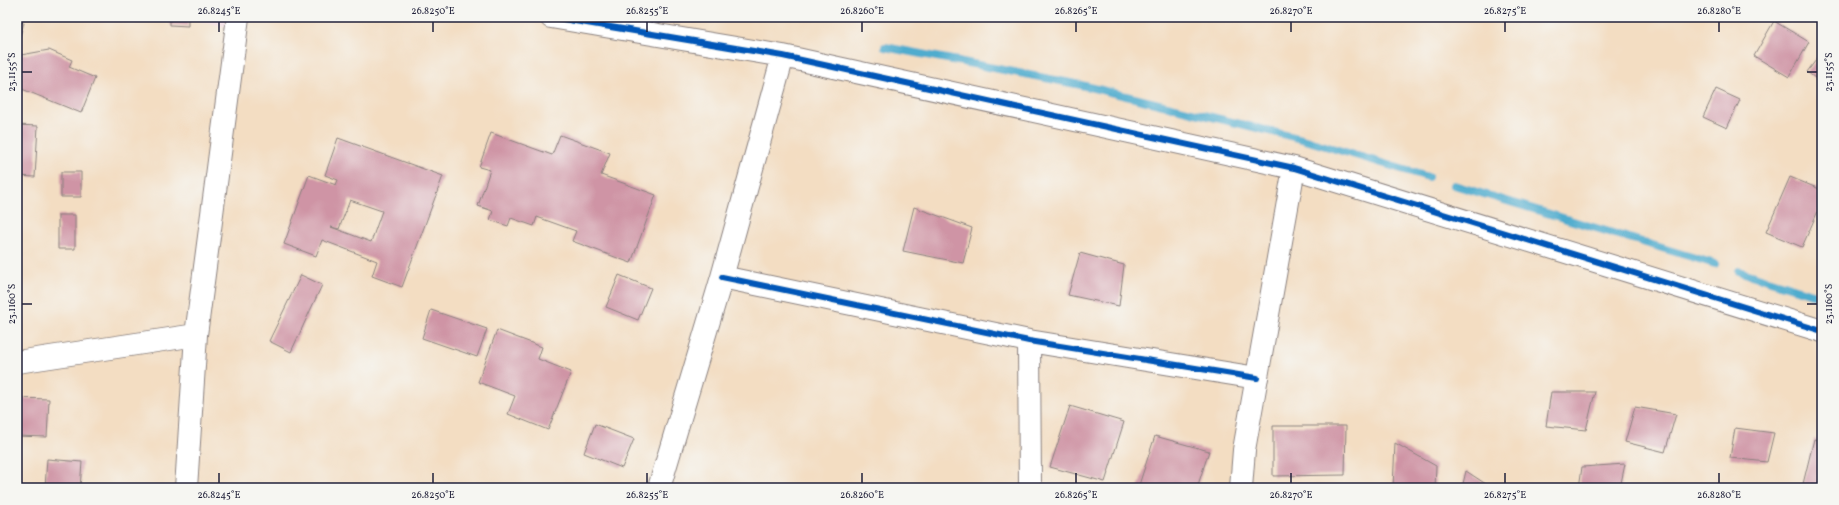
<svg xmlns="http://www.w3.org/2000/svg" width="1839" height="505" viewBox="0 0 1839 505" font-family="Vollkorn,serif">
	<rect width="100%" height="100%" fill="#f6f6f2"/>
	<filter id="ink" filterUnits="userSpaceOnUse"><feTurbulence type="fractalNoise" baseFrequency=".025" numOctaves="2"/><feDisplacementMap in="SourceGraphic" scale="8" xChannelSelector="R" yChannelSelector="G"/><feConvolveMatrix kernelMatrix="1 2 1 2 8 2 1 2 1" color-interpolation-filters="sRGB"/></filter>
	<filter id="wash" filterUnits="userSpaceOnUse"><feTurbulence type="fractalNoise" baseFrequency=".012" numOctaves="4" result="noise"/><feDisplacementMap in="SourceGraphic" scale="16" xChannelSelector="R" yChannelSelector="G"/><feGaussianBlur stdDeviation="0.9" result="paint"/><feColorMatrix in="noise" values="0 0 0 0 0 0 0 0 0 0 0 0 0 0 0 0 0 1.4 0 .05"/><feComposite in="paint" operator="in"/></filter>
	<g filter="url(#wash)">
		<rect width="100%" height="100%" fill="#f3ddc2"/>
		<path fill="#f4cfde" d="M182,17H238L237,29Z"/>
		<g fill="none" stroke-linecap="round" stroke-linejoin="round">
			<path stroke="#50acce" stroke-width="8" d="M885,47L1081,85L1302,139L1428,177
				M1454,185L1715,264
				M1738,271L1822,297"/>
		</g>
		<g id="blocks">
			<path fill="#cf94a5" fill-rule="evenodd" d="M125,17H142L141,21Z
				M170,17H188V26L170,25Z
				M17,21L24,23L17,46Z
				M1774,21L1809,42L1789,77L1754,56Z
				M49,50L72,60L69,67L95,78L81,113L17,87V65L21,55Z
				M1822,52V83L1807,72Z
				M1716,89L1740,100L1727,128L1703,117Z
				M17,125L38,126L35,177L17,176Z
				M491,133L552,155L560,135L610,153L601,175L656,195L631,263L572,241L576,231L537,217L534,226L511,218L508,226L490,220L493,211L478,206L490,170L479,167Z
				M338,138L443,176L402,287L372,276L377,261L322,240L316,256L284,244L309,175L336,185L338,180L325,175ZM350,200L382,211L371,242L331,227L339,229Z
				M61,172H81V197H61Z
				M1790,177L1822,190V202L1802,247L1766,232Z
				M914,207L972,228L963,263L903,251Z
				M58,215H75V249H58Z
				M1080,253L1124,265L1119,306L1068,295Z
				M301,275L322,285L291,352L269,341Z
				M619,275L651,288L638,320L606,307Z
				M431,310L487,329L477,357L422,338Z
				M497,330L542,347L538,359L571,372L548,430L508,414L515,396L478,382Z
				M1551,392H1595L1586,430L1546,426Z
				M17,398L49,399L47,437L17,436Z
				M1070,406L1124,422L1105,482L1050,467Z
				M1635,407L1676,414L1665,452L1625,442Z
				M595,424L634,439L622,468L584,453Z
				M1273,426H1346L1345,475L1273,476Z
				M1735,428L1774,433L1767,462L1730,458Z
				M1155,436L1209,451L1197,488H1138Z
				M1814,439L1822,441V488H1802Z
				M1395,443L1436,466L1435,488H1393Z
				M47,459L82,462L80,488H45Z
				M1625,464L1620,488H1579L1582,467Z
				M1466,471L1492,488H1462Z"/>
		</g>
	</g>
	<g filter="url(#ink)">
		<use href="#blocks" fill-opacity="0" stroke="#8a807e" stroke-width="1"/>
		<g fill="none" stroke-linecap="round" stroke-linejoin="round">
			<g stroke="#8a807e" stroke-width="24">
				<path id="street" d="M551,17L783,56L1294,168L1822,331
					M722,277L1029,341L1257,378
					M1029,341L1030,488
					M17,362L196,335
					M186,488L196,335L238,17
					M659,488L722,277L783,56
					M1241,488L1244,450L1294,168"/>
			</g>
			<use href="#street" stroke="#fff" stroke-width="22"/>
			<g stroke="#f6f6f2" stroke-width="8">
				<path id="cycleway" d="M551,17L783,56L1294,168L1822,331
					M722,277L1029,341L1257,378"/>
			</g>
			<use href="#cycleway" stroke="#0057b8" stroke-width="6"/>
		</g>
	</g>
	<path fill="none" stroke="#22223b" stroke-width="1.5" d="M219,22V32M433,22V32M647,22V32M862,22V32M1076,22V32M1291,22V32M1505,22V32M1719,22V32M22,72H32M1807,72H1817M22,304H32M1807,304H1817M219,473V483M433,473V483M647,473V483M862,473V483M1076,473V483M1291,473V483M1505,473V483M1719,473V483"/>
	<rect width="1839" height="505" fill="none" stroke="#f6f6f2" stroke-width="44"/>
	<rect x="22" y="22" width="1795" height="461" fill="none" stroke="#22223b" stroke-width="1.5"/>
	<g font-size="10" text-anchor="middle" fill="#22223b">
		<text x="219" y="14">26.8245°E</text>
		<text x="433" y="14">26.8250°E</text>
		<text x="647" y="14">26.8255°E</text>
		<text x="862" y="14">26.8260°E</text>
		<text x="1076" y="14">26.8265°E</text>
		<text x="1291" y="14">26.8270°E</text>
		<text x="1505" y="14">26.8275°E</text>
		<text x="1719" y="14">26.8280°E</text>
		<text transform="translate(11 72) rotate(-90)" y="4">23.1155°S</text>
		<text transform="translate(1828 72) rotate(-90)" y="4">23.1155°S</text>
		<text transform="translate(11 304) rotate(-90)" y="4">23.1160°S</text>
		<text transform="translate(1828 304) rotate(-90)" y="4">23.1160°S</text>
		<text x="219" y="498">26.8245°E</text>
		<text x="433" y="498">26.8250°E</text>
		<text x="647" y="498">26.8255°E</text>
		<text x="862" y="498">26.8260°E</text>
		<text x="1076" y="498">26.8265°E</text>
		<text x="1291" y="498">26.8270°E</text>
		<text x="1505" y="498">26.8275°E</text>
		<text x="1719" y="498">26.8280°E</text>
	</g>
</svg>
